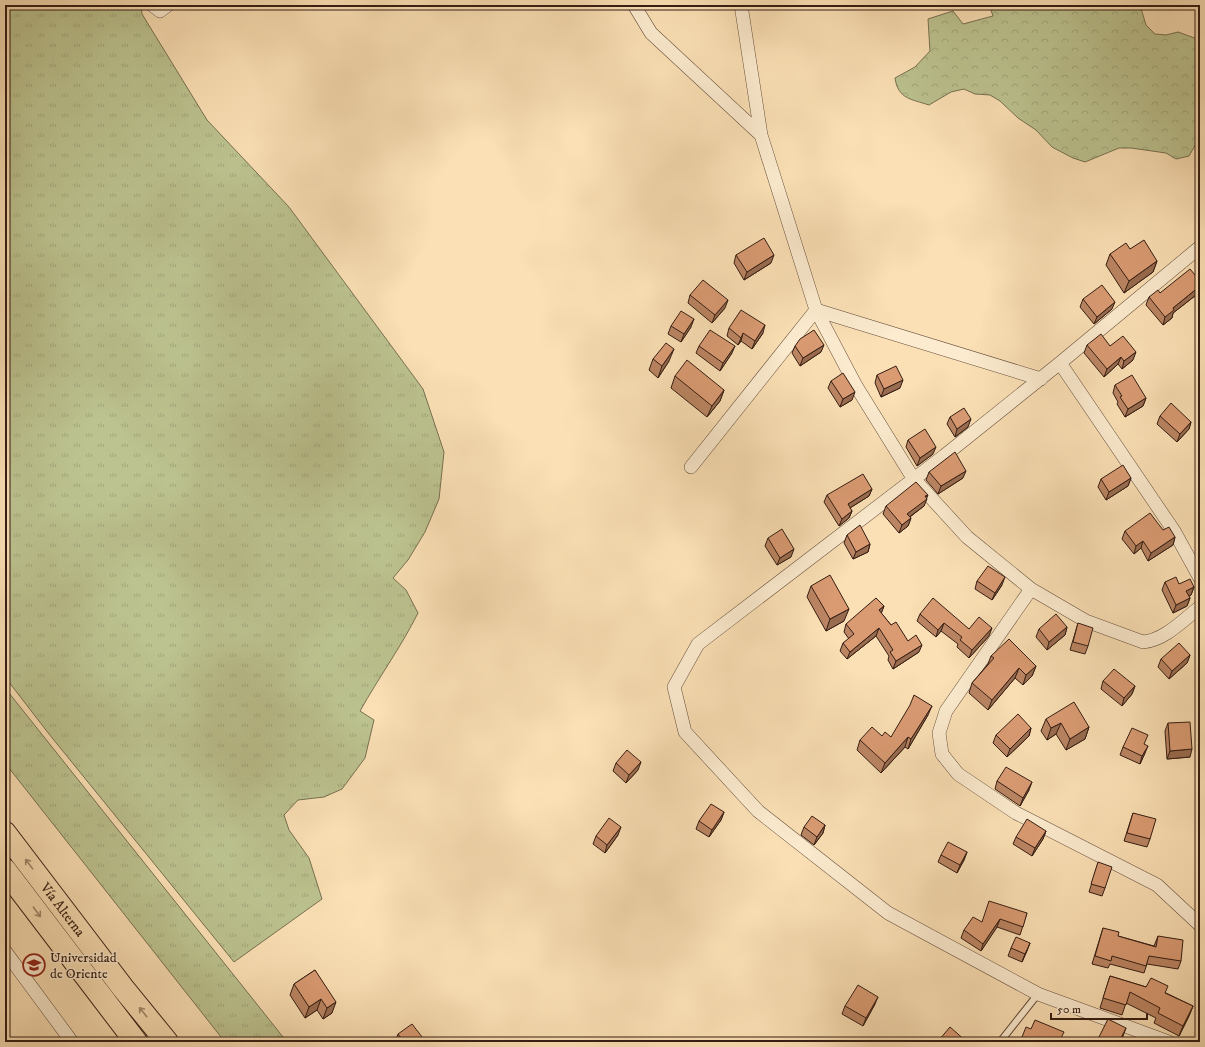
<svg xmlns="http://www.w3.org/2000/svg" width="1205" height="1047" viewBox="0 0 1205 1047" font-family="'IM FELL DW Pica',serif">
	<defs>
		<pattern id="grass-tufts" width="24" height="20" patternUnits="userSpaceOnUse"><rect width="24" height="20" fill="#bcc390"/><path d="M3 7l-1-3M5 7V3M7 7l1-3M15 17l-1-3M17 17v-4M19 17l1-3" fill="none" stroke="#a2a77b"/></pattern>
		<pattern id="forest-crowns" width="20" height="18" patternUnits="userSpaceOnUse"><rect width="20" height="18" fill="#bcc390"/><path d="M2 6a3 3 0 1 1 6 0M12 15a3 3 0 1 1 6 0" fill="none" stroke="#a2a77b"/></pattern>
	</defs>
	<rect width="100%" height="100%" fill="#fbe0b5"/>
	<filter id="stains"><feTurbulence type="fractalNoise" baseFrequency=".005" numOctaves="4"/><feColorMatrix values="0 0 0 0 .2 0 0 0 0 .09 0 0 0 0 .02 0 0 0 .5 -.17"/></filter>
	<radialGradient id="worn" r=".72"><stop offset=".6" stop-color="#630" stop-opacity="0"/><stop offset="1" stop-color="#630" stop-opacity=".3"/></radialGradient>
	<path fill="url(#grass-tufts)" stroke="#787052" d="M5,5H141L142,14L207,120L289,207L423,389L444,452L439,499L425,532L408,560L393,578L406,590L418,613C401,647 379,677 360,711L374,720L365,758L342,789L324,797L298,800L284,815L289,830L309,858L322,899L234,962L49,734L5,677Z
		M5,688L287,1042H225L5,763Z"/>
	<path fill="url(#forest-crowns)" stroke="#787052" d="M989,5H1140L1146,25L1155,34L1166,35L1178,32L1200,40V137L1189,156L1176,159L1166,153L1131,148H1119L1085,162L1073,158L1052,147L1036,130L1018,118L1000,101L990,95L975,94L964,89L951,92L929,105C911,99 898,99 895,78L915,67L930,51L928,19L953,11L963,24L993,16Z"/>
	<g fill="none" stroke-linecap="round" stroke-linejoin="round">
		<g stroke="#664e3c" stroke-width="8">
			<path id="lane" d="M1000,1042L1038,994"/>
		</g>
		<g stroke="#664e3c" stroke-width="14">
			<path id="street" d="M152,5L160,11L168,5
				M634,5L651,33L761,135
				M741,5L761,135L816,310L856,386L913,478L967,537L1031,589L946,711L939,733L942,754L958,774L1016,813L1157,885L1200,925
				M1060,363L1174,531L1200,578
				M691,467L816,310L1041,379
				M1031,589L1086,621L1143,642C1165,640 1183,620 1200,607
				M5,951L72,1042
				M1169,1042L1038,994L888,913L758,811L685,732L674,687L698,644L944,456L1060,363L1200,247"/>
		</g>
		<g stroke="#341d13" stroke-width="24">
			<g id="highway">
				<path id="s1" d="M5,833L123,988L167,1042"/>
				<path d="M5,870L136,1042"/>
			</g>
		</g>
		<use href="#lane" stroke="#fcebcf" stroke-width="6"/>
		<use href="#street" stroke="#fcebcf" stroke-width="13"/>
		<use href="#highway" stroke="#fbe0b5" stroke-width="22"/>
	</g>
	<path fill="#bb8563" stroke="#341d13" d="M1130,249L1157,261L1153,272L1124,293L1106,265L1110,254Z
		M736,255L771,263L744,280L734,263Z
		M1200,281V292L1173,313L1172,318L1163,325L1146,305L1149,297L1160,293Z
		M690,295L725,308L712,323L688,303Z
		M1083,299L1112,309L1094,324L1080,307Z
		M671,326L691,327L681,342L668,334Z
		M729,328L763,333L752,349L741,341L738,345L727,336Z
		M1087,345L1110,346L1133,360L1122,369L1118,364L1104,377L1084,353Z
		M699,346L732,353L720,371L696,353Z
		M795,346L821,352L800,366L792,353Z
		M653,359L669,361L658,378L649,370Z
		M877,375L900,388L881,397L875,383Z
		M675,376L724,390L720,401L707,417L671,388Z
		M831,381L852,400L840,407L828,388Z
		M1115,385L1146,398L1143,406L1125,417L1117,404L1118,402L1113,393Z
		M1160,416L1191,422L1189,429L1177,442L1157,424Z
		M950,417L968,427L955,437L947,424Z
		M908,440L933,454L917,466L906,447Z
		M929,472L963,478L938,494L926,480Z
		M1131,478L1128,486L1106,500L1098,487L1101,479Z
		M872,489L869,496L850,508L852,511L849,518L839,526L824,502L827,495Z
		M926,498L924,506L910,517L911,518L908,526L899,533L883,514L886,506Z
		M1163,530L1175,537L1173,545L1148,561L1141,548L1134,554L1122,539L1125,531Z
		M847,535L870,544L868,552L853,559L844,543Z
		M768,538L791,557L777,565L765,546Z
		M977,581L1002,585L992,600L975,589Z
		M1165,582L1179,584L1194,587L1191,595L1189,596L1190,598L1187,606L1173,613L1162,590Z
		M811,586L844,621L826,631L807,597Z
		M884,606L881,613L891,625L908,641L919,652L893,669L888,660L889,656L876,636L847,659L840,651L843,643L849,639L844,632L846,624Z
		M920,614L969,629L989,636L969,658L957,647L958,644L941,631L936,637L917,621Z
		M1078,623L1088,646L1085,654L1070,650Z
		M1067,627L1065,635L1047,650L1036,637L1039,629Z
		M1190,655L1187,663L1169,679L1158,667L1161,659Z
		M991,656L1036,666L1032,676L1023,685L1015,678L988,710L969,693L972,683L988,664Z
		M1103,681L1135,686L1132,694L1122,706L1101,689Z
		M928,715L908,749L905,747L881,773L857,750L860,740L882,736L891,737Z
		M1046,719L1089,727L1085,739L1066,750L1056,734L1047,740L1041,731Z
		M1168,723L1190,757L1167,759L1165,731Z
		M1031,728L1029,736L1007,757L993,743L996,735Z
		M1144,744L1145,753L1140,764L1120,755L1123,747Z
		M616,763L638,770L626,783L613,771Z
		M997,781L1029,790L1020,806L995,789Z
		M724,812L721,820L709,837L696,829L699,821Z
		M1133,813L1150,839L1147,847L1124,841Z
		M825,825L823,833L814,845L801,835L804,827Z
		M1046,831L1043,839L1032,856L1013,844L1016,837Z
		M618,835L605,853L593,844L596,836Z
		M967,852L964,860L957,873L938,862L941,855Z
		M1098,863L1105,888L1102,896L1089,892Z
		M1027,913L1020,935L997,927L981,951L961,938L964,930L981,922Z
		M1103,928L1118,936L1154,946L1158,936L1181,961L1178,969L1147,964L1144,973L1110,964L1108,968L1092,964Z
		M1030,943L1022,962L1008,956L1011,948Z
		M315,970L332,1013L323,1019L317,1010L305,1018L290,995L294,984Z
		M1110,976L1166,993L1193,1006L1189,1016L1179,1036L1154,1023L1156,1018L1126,1003L1122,1015L1100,1008Z
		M875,1004L863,1026L842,1014L845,1006Z
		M398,1034L426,1042H395Z
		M1123,1036L1120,1042H1097L1099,1037Z"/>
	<path fill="#996c50" stroke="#341d13" d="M322,5H356V6L321,8Z
		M774,255L771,263L744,280L747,272Z
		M1157,261L1153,272L1124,293L1129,281Z
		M1200,286V292L1173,313L1172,318L1163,325L1165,317L1173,308Z
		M728,300L725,308L712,323L715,315Z
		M1115,302L1112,309L1094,324L1097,317Z
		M694,319L691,327L681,342L684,334Z
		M765,325L763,333L752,349L755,341Z
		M743,333L741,341L738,345L741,338Z
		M824,345L821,352L800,366L803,358Z
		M735,346L732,353L720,371L723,363Z
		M674,349L669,361L658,378L662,366Z
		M1136,352L1133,360L1122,369L1124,361Z
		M1121,357L1118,364L1104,377L1107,369Z
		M903,380L900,388L881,397L884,389Z
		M724,390L720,401L707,417L712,406Z
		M855,392L852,400L840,407L843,399Z
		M1146,398L1143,406L1125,417L1128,409Z
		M971,419L968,427L955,437L957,429Z
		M1191,422L1189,429L1177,442L1180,434Z
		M936,447L933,454L917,466L920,458Z
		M966,471L963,478L938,494L941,486Z
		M1131,478L1128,486L1106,500L1109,492Z
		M872,489L869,496L845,511L848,504Z
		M928,495L926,500L927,499L924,506L904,521L907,514Z
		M852,511L849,518L839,526L842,519Z
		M911,518L908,526L899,533L902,525Z
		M1175,537L1173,545L1148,561L1151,553Z
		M1143,541L1141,548L1134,554L1136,546Z
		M870,544L868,552L853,559L856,552Z
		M794,549L791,557L777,565L780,558Z
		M1005,577L1002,585L992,600L995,593Z
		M1194,587L1191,595L1184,599L1186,591Z
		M1190,598L1187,606L1173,613L1176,605Z
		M884,606L881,614L879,610Z
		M849,609L844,621L826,631L830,619Z
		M944,623L941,631L936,637L938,630Z
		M1067,627L1065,635L1047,650L1049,642Z
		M879,628L876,636L847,659L850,652Z
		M992,628L989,636L969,658L972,650Z
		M922,645L919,652L893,669L896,661Z
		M1190,655L1187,663L1169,679L1172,671Z
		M1036,666L1032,676L1023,685L1026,675Z
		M1019,668L1015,678L988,710L992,700Z
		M1135,686L1132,694L1122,706L1124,698Z
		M932,706L928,715L908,749L911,739Z
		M1061,723L1056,734L1047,740L1051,728Z
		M1089,727L1085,739L1066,750L1070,739Z
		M1031,728L1029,736L1007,757L1010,749Z
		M908,737L905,747L881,773L885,763Z
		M1148,746L1145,753L1140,764L1142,756Z
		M1192,749L1190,757L1167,759L1170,751Z
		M641,762L638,770L626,783L629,775Z
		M1032,782L1029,790L1020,806L1023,798Z
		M724,812L721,820L709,837L712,830Z
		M825,825L823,833L814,845L817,837Z
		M621,827L618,835L605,853L607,845Z
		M1046,831L1043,839L1032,856L1035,848Z
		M967,852L964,860L957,873L960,865Z
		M1000,919L997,927L981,951L983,944Z
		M1030,943L1027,951L1022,962L1025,954Z
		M878,997L875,1004L863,1026L866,1018Z
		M321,999L317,1010L305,1018L309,1007Z
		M336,1002L332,1013L323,1019L327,1008Z
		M1193,1006L1189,1016L1179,1036L1183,1026Z
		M1126,1028L1123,1036L1120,1042H1119Z"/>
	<path fill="#da9b73" stroke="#341d13" d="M764,238L774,255L747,272L736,255Z
		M1144,240L1157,261L1129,281L1110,254L1126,243L1130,249Z
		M1190,269L1200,281V286L1173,308L1174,310L1165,317L1149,297L1158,290L1160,293Z
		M703,280L728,300L715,315L690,295Z
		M1102,285L1115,302L1097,317L1083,299Z
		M741,310L765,325L755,341L743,333L741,338L729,328Z
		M681,311L694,319L684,334L671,326Z
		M710,330L735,346L723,363L699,346Z
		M814,330L824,345L803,358L795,346L800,339Z
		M1101,334L1110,346L1123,336L1136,352L1124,361L1121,357L1107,369L1087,345Z
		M666,343L674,349L662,366L653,359Z
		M687,360L724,390L712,406L675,376Z
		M896,366L903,380L884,389L877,375Z
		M843,373L855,392L843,399L831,381Z
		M1132,375L1146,398L1128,409L1120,397L1122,396L1115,385Z
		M1171,403L1191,422L1180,434L1160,416Z
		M964,408L971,419L957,429L950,417Z
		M925,429L936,447L920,458L908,440Z
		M955,452L966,471L941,486L929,472Z
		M1123,465L1131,478L1109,492L1101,479Z
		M863,474L872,489L848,504L852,511L842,519L827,495Z
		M916,482L928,495L925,496L927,499L907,514L911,518L902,525L886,506Z
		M1150,513L1163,530L1169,527L1175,537L1151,553L1143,541L1136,546L1125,531Z
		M860,525L870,544L856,552L847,535Z
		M782,529L794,549L780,558L768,538Z
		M988,566L1005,577L995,593L977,581Z
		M830,575L849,609L830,619L811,586Z
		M1176,577L1179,584L1190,579L1194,587L1186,591L1190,598L1176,605L1165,582Z
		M876,598L884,606L879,610L891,625L896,622L908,641L916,635L922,645L896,661L890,652L893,650L879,628L850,652L843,643L854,634L846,624Z
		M933,598L969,629L979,617L992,628L972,650L960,640L962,637L944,623L938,630L920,614Z
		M1056,614L1067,627L1049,642L1039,629Z
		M1078,623L1093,628L1088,646L1073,642Z
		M1009,639L1036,666L1026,675L1019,668L992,700L972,683L994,658L991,656Z
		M1179,643L1190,655L1172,671L1161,659Z
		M1114,669L1135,686L1124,698L1103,681Z
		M914,695L932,706L911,739L908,737L885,763L860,740L872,727L882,736L885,732L891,737L910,705Z
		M1074,702L1089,727L1070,739L1061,723L1051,728L1046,719Z
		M1018,714L1031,728L1010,749L996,735Z
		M1190,722L1192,749L1170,751L1168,723Z
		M1132,728L1148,735L1144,744L1148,746L1142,756L1123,747Z
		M627,750L641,762L629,775L616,763Z
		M1006,767L1032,782L1023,798L997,781Z
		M711,804L724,812L712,830L699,821Z
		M1133,813L1156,819L1150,839L1127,833Z
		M812,816L825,825L817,837L804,827Z
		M609,818L621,827L607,845L596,836Z
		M1027,819L1046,831L1035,848L1016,837Z
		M948,842L967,852L960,865L941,855Z
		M1098,862L1112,867L1105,888L1091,884Z
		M989,901L1027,913L1023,927L1000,919L983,944L964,930L973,917L982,922Z
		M1103,928L1119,932L1118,936L1156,947L1158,936L1183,940L1181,961L1149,956L1146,966L1112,956L1111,961L1095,956Z
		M1016,937L1030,943L1025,954L1011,948Z
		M315,970L336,1002L327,1008L321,999L309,1007L294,984Z
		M1110,976L1146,987L1151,978L1168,986L1165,993L1193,1006L1183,1026L1158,1013L1160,1008L1130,992L1126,1005L1103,998Z
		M858,985L878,997L866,1018L845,1006Z
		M1108,1019L1126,1028L1119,1042H1108L1099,1037Z
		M1035,1020L1064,1032L1059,1042H1020L1026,1027L1031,1029Z
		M412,1024L426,1042H404L398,1034Z
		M950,1027L967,1042H940L939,1040Z"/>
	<defs><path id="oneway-shaft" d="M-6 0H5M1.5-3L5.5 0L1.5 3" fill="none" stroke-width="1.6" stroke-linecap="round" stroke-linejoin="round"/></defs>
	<g stroke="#a1886c">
		<use href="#oneway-shaft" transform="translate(29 864) rotate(-127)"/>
		<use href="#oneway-shaft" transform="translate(37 912) rotate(53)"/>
		<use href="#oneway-shaft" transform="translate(143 1012) rotate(-129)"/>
	</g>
	<defs>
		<g id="university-ring" transform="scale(1.15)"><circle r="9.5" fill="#fcebcf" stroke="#8f2418" stroke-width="1.5"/><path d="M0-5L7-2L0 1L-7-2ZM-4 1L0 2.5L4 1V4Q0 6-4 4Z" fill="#8f2418"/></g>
	</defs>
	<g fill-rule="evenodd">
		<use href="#university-ring" x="34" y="965"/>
	</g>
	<g text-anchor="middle" stroke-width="3" stroke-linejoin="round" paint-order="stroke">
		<g font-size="14" fill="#341d13" stroke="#fcebcf">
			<text dy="5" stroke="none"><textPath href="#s1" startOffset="96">Vía Alterna</textPath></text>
		</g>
		<g font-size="14" fill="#341d13" stroke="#fcebcf" text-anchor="start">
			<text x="50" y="962">Universidad<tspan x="50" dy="16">de Oriente</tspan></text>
		</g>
	</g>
	<rect width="1205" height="1047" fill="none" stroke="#fbe0b5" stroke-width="20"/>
	<rect x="6" y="6" width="1193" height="1035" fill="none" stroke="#341d13" stroke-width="2"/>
	<rect x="10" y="10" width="1185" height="1027" fill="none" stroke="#341d13"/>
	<path d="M1051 1013v6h96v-6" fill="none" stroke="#341d13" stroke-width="2"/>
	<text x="1057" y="1013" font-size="12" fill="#341d13" stroke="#fcebcf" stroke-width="3" paint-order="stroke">50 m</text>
	<rect width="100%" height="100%" filter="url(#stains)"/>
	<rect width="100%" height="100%" fill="url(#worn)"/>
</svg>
